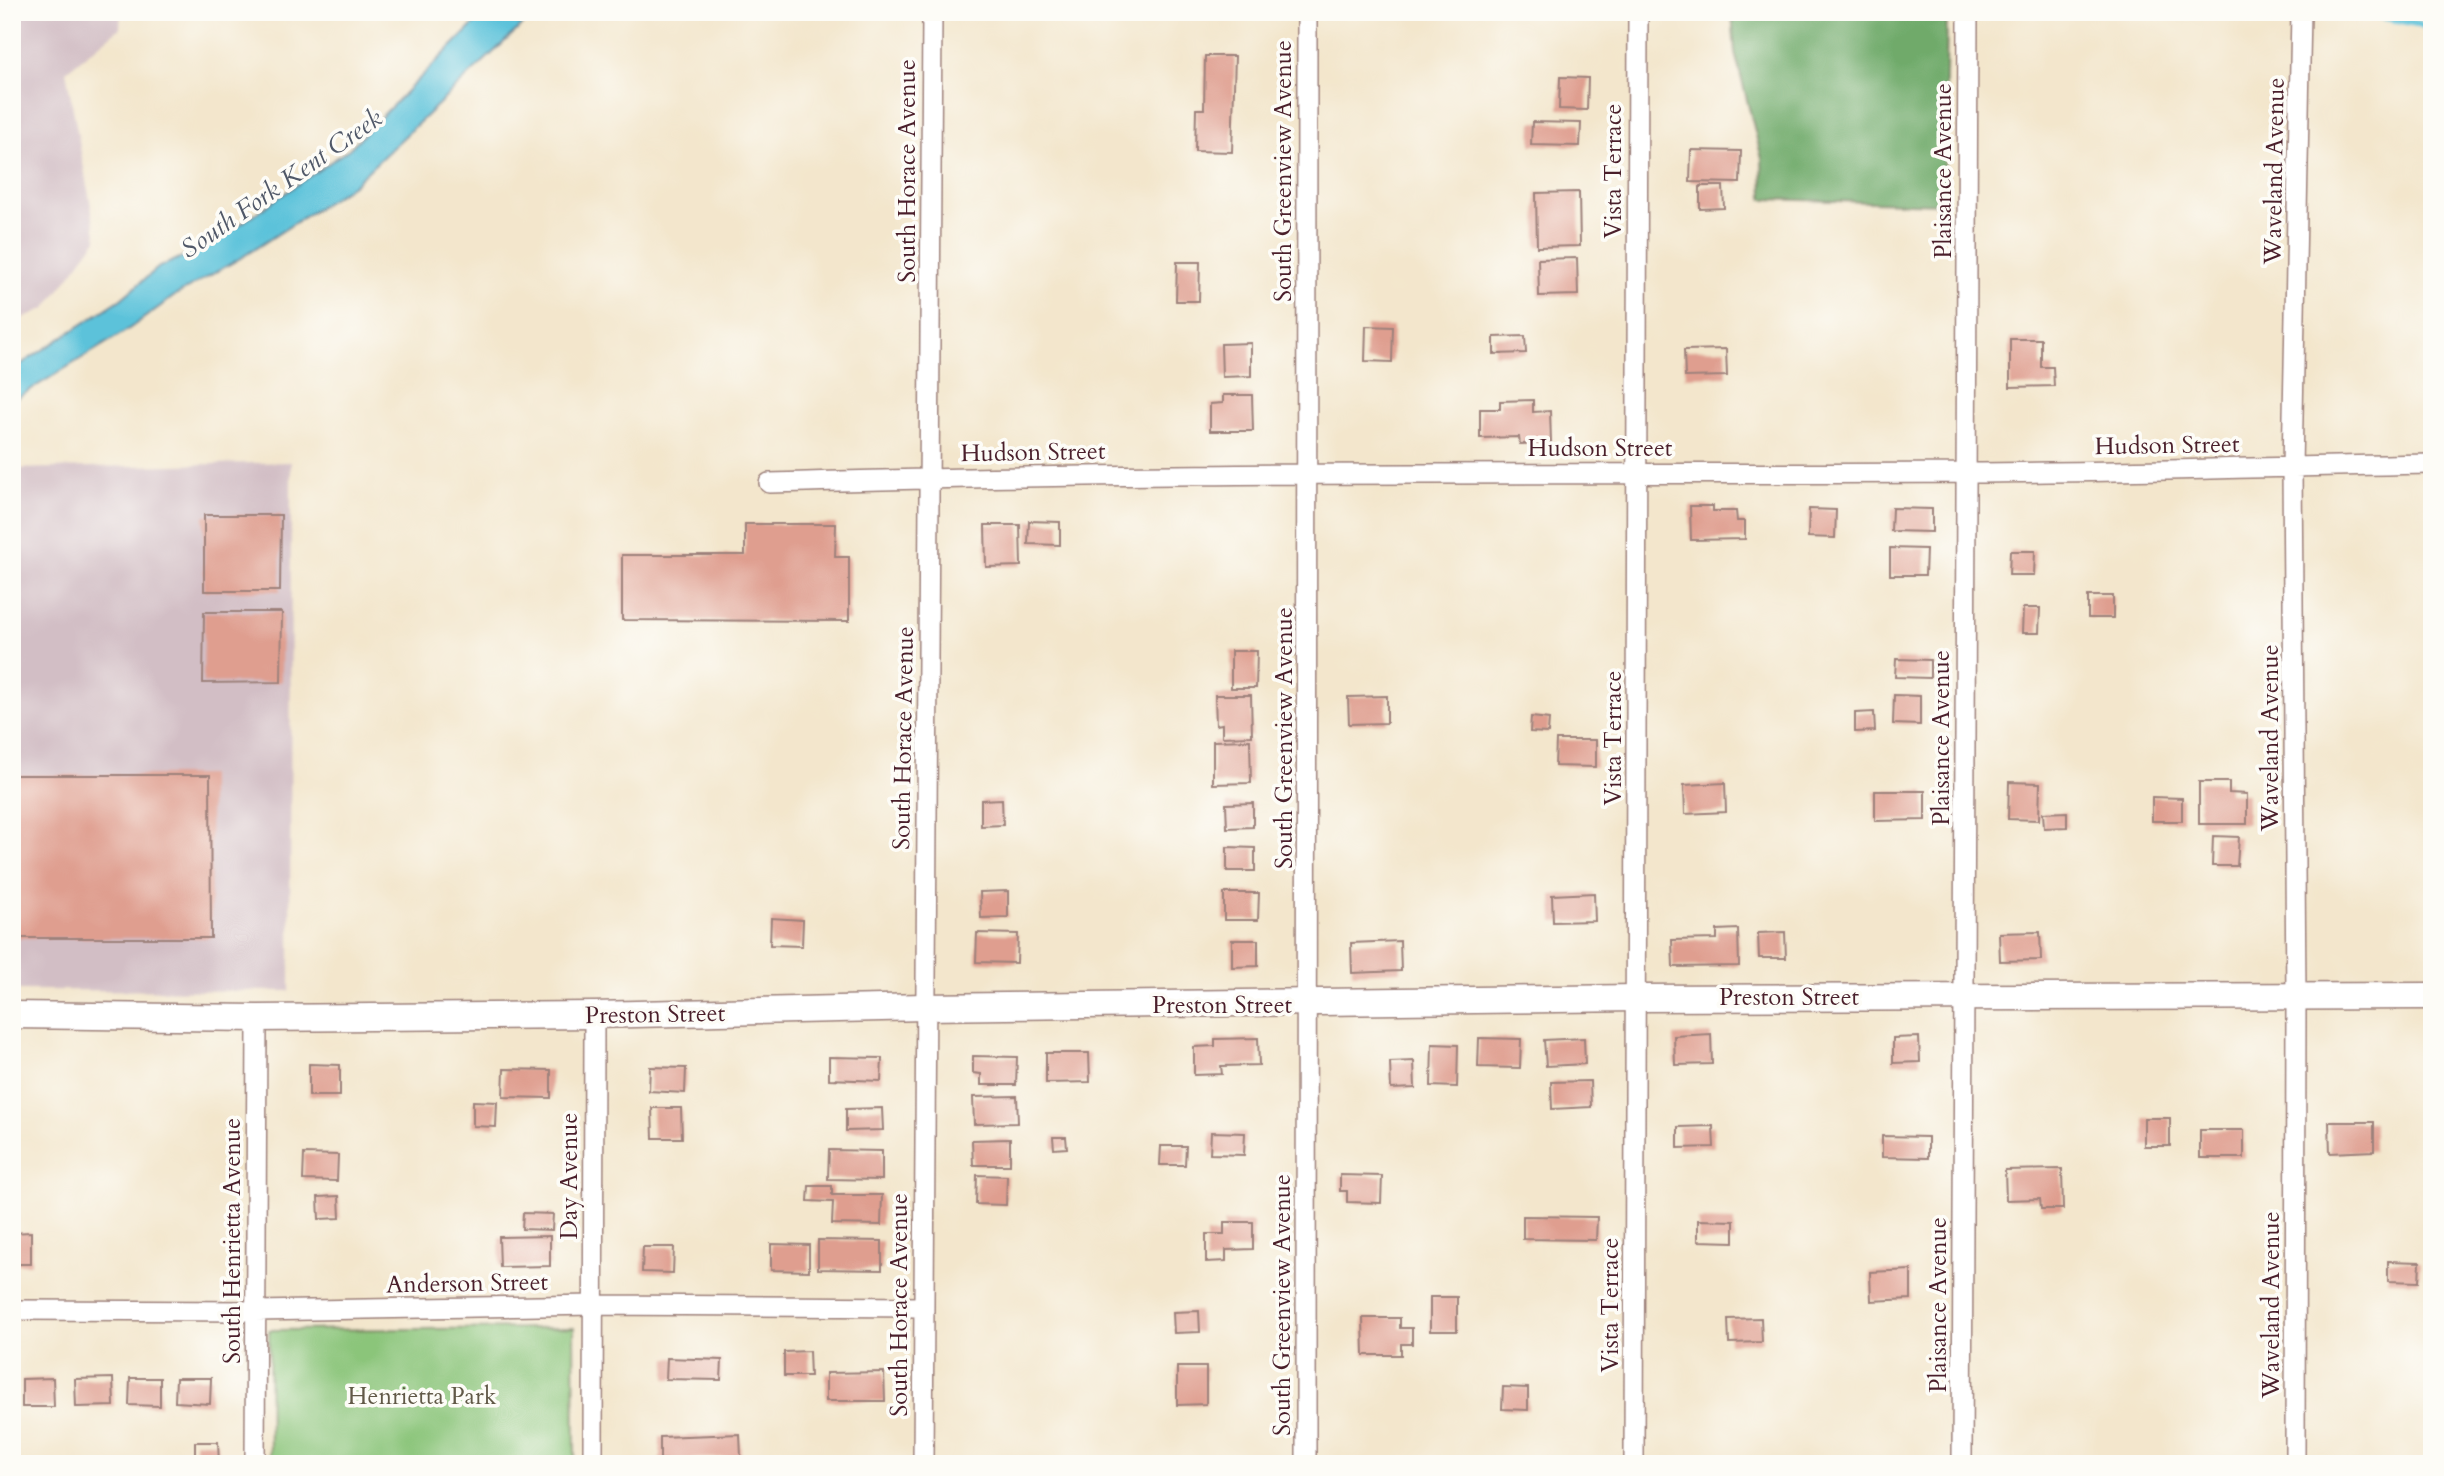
<svg xmlns="http://www.w3.org/2000/svg" width="2444" height="1476" viewBox="0 0 2444 1476" font-family="Cardo,serif">
	<rect width="100%" height="100%" fill="#fdfcf7"/>
	<filter id="ink" filterUnits="userSpaceOnUse"><feTurbulence type="fractalNoise" baseFrequency=".0143" numOctaves="2"/><feDisplacementMap in="SourceGraphic" scale="14" xChannelSelector="R" yChannelSelector="G"/><feConvolveMatrix kernelMatrix="1 2 1 2 8 2 1 2 1" color-interpolation-filters="sRGB"/></filter>
	<filter id="wash" filterUnits="userSpaceOnUse"><feTurbulence type="fractalNoise" baseFrequency=".00686" numOctaves="4" result="noise"/><feDisplacementMap in="SourceGraphic" scale="28" xChannelSelector="R" yChannelSelector="G"/><feGaussianBlur stdDeviation="1.57" result="paint"/><feColorMatrix in="noise" values="0 0 0 0 0 0 0 0 0 0 0 0 0 0 0 0 0 1.4 0 .05"/><feComposite in="paint" operator="in"/></filter>
	<g filter="url(#wash)">
		<rect width="100%" height="100%" fill="#f3e6cc"/>
		<path fill="#d2bec5" d="M12,12H121L120,28L66,71L97,239L46,308L12,323Z
			M291,462L290,991L12,990V469Z"/>
		<path fill="#8bc57a" stroke="#6a7252" stroke-width="2" d="M574,1328L575,1464H270L269,1330Z"/>
		<path fill="#70aa6a" stroke="#5d644a" stroke-width="2" d="M1732,12H1947L1944,204L1763,199L1762,159L1735,53Z"/>
		<path fill="#5cc2da" stroke="#537082" stroke-width="2" d="M486,12H536L353,185L244,256L176,295L126,331L12,401V370L121,299L159,267L210,245L349,149Z"/>
		<g fill="none" stroke-linecap="round" stroke-linejoin="round">
			<path stroke="#5cc2da" stroke-width="7" d="M2357,12L2419,24L2432,32"/>
		</g>
		<g id="blocks">
			<path fill="#df9e8f" d="M1205,56H1235L1232,152L1195,151L1196,109H1204Z
				M1560,77L1588,78L1587,110L1559,109Z
				M1532,122L1581,123L1580,146L1531,145Z
				M1691,150L1741,151L1740,183L1690,182Z
				M1700,186H1723L1724,208L1700,209Z
				M1579,192L1580,246L1537,247L1536,193Z
				M1577,258L1578,295L1539,296L1538,259Z
				M1177,262H1200L1199,301H1176Z
				M1366,326L1393,327L1392,362L1365,361Z
				M1525,336L1526,353L1494,354V337Z
				M2010,339H2041V367H2053L2054,386L2010,387Z
				M1251,343V376L1222,377L1221,344Z
				M1726,349L1727,376L1685,377L1684,350Z
				M1223,395H1252L1253,431H1210V404L1223,403Z
				M1533,400V412L1550,411L1551,443L1520,444L1519,437L1480,438V409H1500V401Z
				M1690,506H1713V511H1736L1737,521H1745V539L1691,540Z
				M1892,508L1932,509V532L1891,531Z
				M1809,509L1836,510L1835,538L1808,537Z
				M204,515H281L280,591H204Z
				M1029,521L1060,522V545L1028,544Z
				M745,524H836L835,557H849V621L622,620V555H745Z
				M985,525H1020L1021,566L986,567Z
				M1890,548L1926,549L1925,575H1890Z
				M2010,551H2035L2034,575H2009Z
				M2088,596H2113V618H2088Z
				M2023,608H2040L2039,633H2022Z
				M204,612H282L281,682L203,683Z
				M1231,651H1257L1256,688H1231Z
				M1896,659L1930,660V678L1895,677Z
				M1215,695H1251L1252,736L1222,737V724L1216,725Z
				M1894,695L1920,696V725L1893,724Z
				M1387,696V723L1349,724L1348,697Z
				M1874,712L1875,731L1855,732V713Z
				M1531,717L1549,719L1548,733L1530,732Z
				M1250,740L1251,783L1213,784V741Z
				M1556,740H1596V767L1555,766Z
				M13,775H210L211,938H14Z
				M2009,782L2040,783L2039,820L2008,819Z
				M2199,782H2229V793L2247,794V824H2199Z
				M1725,783L1726,812L1685,814L1684,785Z
				M1875,791H1925V820L1875,821Z
				M2152,797L2182,798V821H2152Z
				M1002,799L1003,825L981,826V800Z
				M1253,803V827L1227,828L1226,804Z
				M2067,812V827L2044,828L2043,813Z
				M2213,836L2239,837L2237,866H2212Z
				M1227,847L1255,848V871H1227Z
				M1008,891V917L981,918L980,892Z
				M1224,893H1259L1258,920H1224Z
				M1594,893L1595,921L1553,922L1552,895Z
				M771,918L803,920L802,946L770,945Z
				M1738,929L1739,966L1673,967L1672,940L1717,939V930Z
				M1785,932L1786,958H1759L1758,933Z
				M2040,932L2041,960L2000,961L1999,933Z
				M977,933L1018,934L1017,963L976,962Z
				M1232,940H1258V966L1232,967Z
				M1400,941L1401,971L1352,973L1351,943Z
				M1711,1034L1712,1064L1675,1065L1674,1036Z
				M1919,1037L1920,1062L1893,1063V1038Z
				M1258,1038L1259,1065L1221,1066L1222,1074L1194,1075V1047L1215,1046V1039Z
				M1479,1038L1521,1039L1520,1068L1478,1067Z
				M1584,1038L1585,1064L1546,1066L1544,1040Z
				M1432,1044L1458,1045L1457,1087L1431,1086Z
				M1046,1053H1089L1090,1082L1046,1083Z
				M973,1056L1017,1057L1016,1085H981V1074L973,1073Z
				M829,1057L882,1058L881,1081L829,1079Z
				M1414,1061L1415,1088L1391,1089L1390,1062Z
				M309,1064L340,1065V1096H309Z
				M650,1067L686,1068L685,1093L649,1091Z
				M504,1069L551,1070V1098L503,1097Z
				M1590,1081L1591,1107L1552,1109L1551,1082Z
				M1017,1096L1018,1123L974,1124L973,1097Z
				M473,1101L497,1102L496,1127L473,1126Z
				M652,1108H681L682,1138H653Z
				M882,1108L883,1130L846,1131V1109Z
				M2144,1118H2170V1146H2144Z
				M2329,1122H2374V1151L2330,1153Z
				M1713,1126L1714,1147L1678,1148V1127Z
				M2200,1130H2244V1158H2200Z
				M1211,1132L1245,1133L1244,1155L1210,1154Z
				M1882,1136L1928,1137V1158L1882,1157Z
				M1053,1137H1066L1067,1148L1054,1149Z
				M1010,1139V1165H973L972,1140Z
				M1161,1146H1186L1185,1165H1160Z
				M829,1150L882,1151V1180L828,1179Z
				M304,1154L338,1155L337,1181L303,1180Z
				M2062,1169L2063,1209H2041L2040,1199L2006,1200L2005,1170Z
				M977,1175L1007,1176L1006,1205L976,1204Z
				M1340,1175L1382,1176L1381,1203L1347,1202V1191H1340Z
				M809,1186H832V1195H882L881,1225L832,1224L833,1202L808,1201Z
				M339,1196L340,1218L319,1219L318,1197Z
				M523,1213L553,1214L552,1230L522,1229Z
				M1523,1216L1597,1217L1596,1240L1523,1239Z
				M1698,1220L1734,1221V1242L1698,1241Z
				M1224,1222H1253V1249L1226,1250V1261L1206,1262V1234H1224Z
				M31,1232V1264H12V1233Z
				M550,1236V1266L500,1267L499,1237Z
				M818,1240L882,1241V1270L818,1269Z
				M771,1244L809,1245V1271L771,1270Z
				M643,1247H674L673,1273L642,1272Z
				M2388,1261L2420,1262L2419,1282L2388,1281Z
				M1911,1270V1299L1871,1301L1870,1272Z
				M1430,1297H1457V1331H1430Z
				M1199,1311L1200,1332L1174,1333L1173,1312Z
				M1363,1318H1400V1328H1412V1344H1401V1355H1364Z
				M1761,1318L1762,1342L1729,1343L1728,1319Z
				M809,1351L810,1376H784V1352Z
				M667,1358L722,1360L721,1380L666,1379Z
				M1177,1367H1206V1404L1177,1405Z
				M884,1372L885,1401H826V1373Z
				M53,1378L54,1407H22V1379Z
				M113,1378L114,1406L76,1407L75,1379Z
				M130,1378H160V1406L129,1405Z
				M176,1378H211L210,1404L175,1402Z
				M1503,1387L1528,1388V1410L1502,1409Z
				M740,1434L741,1457L660,1460V1437Z
				M195,1442H218L219,1464H195Z"/>
		</g>
	</g>
	<g filter="url(#ink)">
		<use href="#blocks" fill-opacity="0" stroke="#9e827c" stroke-width="2"/>
		<g fill="none" stroke-linecap="round" stroke-linejoin="round">
			<g stroke="#9e827c" stroke-width="22">
				<path id="street" d="M769,483C1167,470 1566,475 1964,473C2120,472 2276,467 2432,464
					M12,1310L256,1311L593,1305L923,1307
					M255,1464L257,1018
					M593,1464L594,1015
					M923,1464L932,12
					M1306,1464L1307,12
					M1634,1464L1638,12
					M1962,1464L1968,12
					M2295,1464L2296,996L2292,467L2301,12"/>
			</g>
			<g stroke="#9e827c" stroke-width="29">
				<path id="secondary" d="M12,1015L257,1018L594,1015L924,1007L1637,998L2432,996"/>
			</g>
			<use href="#street" stroke="#fff" stroke-width="19"/>
			<use href="#secondary" stroke="#fff" stroke-width="26"/>
		</g>
	</g>
	<g text-anchor="middle" stroke-width="7" stroke-linejoin="round" paint-order="stroke">
		<g font-size="24" fill="#4a1f2b" stroke="#fdfcf7">
			<text transform="translate(907 171) rotate(-90)" y="8">South Horace Avenue</text>
			<text transform="translate(1283 171) rotate(-90)" y="8">South Greenview Avenue</text>
			<text transform="translate(1613 171) rotate(-90)" y="8">Vista Terrace</text>
			<text transform="translate(1943 171) rotate(-90)" y="8">Plaisance Avenue</text>
			<text transform="translate(2274 171) rotate(-89)" y="8">Waveland Avenue</text>
			<text transform="translate(2167 445) rotate(-1)" y="8">Hudson Street</text>
			<text x="1600" y="456">Hudson Street</text>
			<text transform="translate(1033 452) rotate(-1)" y="8">Hudson Street</text>
			<text transform="translate(903 738) rotate(-89)" y="8">South Horace Avenue</text>
			<text transform="translate(1284 738) rotate(-90)" y="8">South Greenview Avenue</text>
			<text transform="translate(1613 738) rotate(-90)" y="8">Vista Terrace</text>
			<text transform="translate(1941 738) rotate(-90)" y="8">Plaisance Avenue</text>
			<text transform="translate(2270 738) rotate(-90)" y="8">Waveland Avenue</text>
			<text x="1789" y="1005">Preston Street</text>
			<text x="1222" y="1013">Preston Street</text>
			<text transform="translate(655 1014) rotate(-1)" y="8">Preston Street</text>
			<text transform="translate(569 1176) rotate(-90)" y="8">Day Avenue</text>
			<text transform="translate(232 1241) rotate(-90)" y="8">South Henrietta Avenue</text>
			<text transform="translate(467 1283) rotate(-1)" y="8">Anderson Street</text>
			<text transform="translate(899 1305) rotate(-90)" y="8">South Horace Avenue</text>
			<text transform="translate(1282 1305) rotate(-90)" y="8">South Greenview Avenue</text>
			<text transform="translate(1610 1305) rotate(-90)" y="8">Vista Terrace</text>
			<text transform="translate(1938 1305) rotate(-90)" y="8">Plaisance Avenue</text>
			<text transform="translate(2271 1305) rotate(-90)" y="8">Waveland Avenue</text>
		</g>
		<g font-size="24" fill="#615947" stroke="#fdfcf7">
			<text x="422" y="1404">Henrietta Park</text>
		</g>
		<g font-size="26" font-style="italic" fill="#505868" stroke="#fdfcf7">
			<text transform="translate(281 183) rotate(-35)" y="9">South Fork Kent Creek</text>
		</g>
	</g>
	<rect width="2444" height="1476" fill="none" stroke="#fdfcf7" stroke-width="42"/>
</svg>
